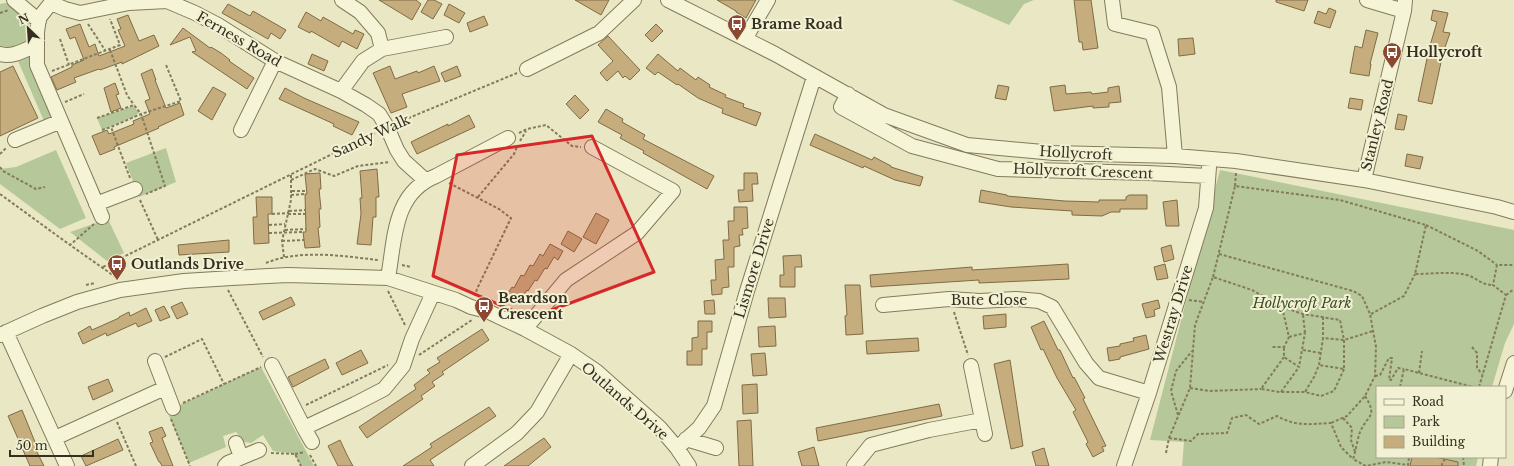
<svg xmlns="http://www.w3.org/2000/svg" width="1514" height="466" viewBox="0 0 1514 466" font-family="'Libre Baskerville',serif">
	<rect width="100%" height="100%" fill="#eae8c4"/>
	<path fill="#b6c799" d="M952,0H1034L1024,4L1009,25Z
		M5,3C20,9 35,20 28,39C26,43 21,47 18,51L0,49V4Z
		M23,51L37,65L57,111L44,121L15,54Z
		M133,106L139,112L136,116L102,130L97,118Z
		M166,148L176,182L139,197L126,163Z
		M56,150L86,218L60,229L0,184V169L16,167Z
		M1220,170L1514,230V324L1505,343L1492,387H1377V457H1478L1476,466H1182L1184,442L1150,440Z
		M108,219L124,253L107,261L70,232Z
		M261,367L314,466H301L295,454L273,451L263,435L251,443L244,442L236,432L223,436L226,447L189,463L167,411Z"/>
	<path fill="#c5ad7d" stroke="#806b44" d="M379,0H416L421,4L412,20Z
		M428,0H434L442,4L433,19L421,12Z
		M575,0H609L601,15Z
		M717,0H756L746,18L736,12V11Z
		M1074,0H1091L1098,48L1083,50L1082,42H1079Z
		M1276,0H1308L1304,11L1276,2Z
		M228,4L250,16L253,11L286,30L280,39L271,33L268,39L222,13Z
		M449,4L465,13L459,23L444,15Z
		M1329,8L1336,11L1330,28L1314,23L1318,11L1326,14Z
		M1433,10L1448,13L1443,32L1450,33L1443,53L1432,104L1418,101L1429,49L1437,22L1431,20Z
		M306,12L321,21L323,17L353,34L355,30L364,34L357,49L342,41L339,47L311,31L310,33L298,27Z
		M128,15L139,41L154,35L159,46L122,64V62L100,70L99,69L74,78L76,82L57,90L51,77L72,67V65L84,60L75,37L70,39L66,29L80,24L89,47L95,44L99,56L125,46L118,30L121,29L117,19Z
		M484,16L488,25L470,32L467,23Z
		M656,24L663,31L652,42L645,35Z
		M183,28L210,48L211,47L221,53L230,60L229,61L254,78L247,89L192,52L196,51L190,37L170,45Z
		M1366,30L1378,33L1370,64H1371L1369,76L1350,73L1355,46L1362,48Z
		M608,36L640,70L630,80L625,76L623,78L618,71L607,81L600,73L613,61L598,45Z
		M1193,38L1195,54L1179,56L1178,39Z
		M312,54L328,61L324,71L308,64Z
		M658,54L678,71L680,68L696,80L698,77L710,85L709,87L726,95L725,97L744,104L743,107L761,113L756,126L722,113L723,109L698,98L678,84L677,85L658,72L655,75L646,68Z
		M13,66L38,118L0,136V72Z
		M390,66L395,79L417,71L418,73L434,66L440,81L402,94L407,107L391,113L373,73Z
		M457,66L461,76L445,82L441,73Z
		M152,69L156,80H155L166,108L180,103L184,115L158,127L159,128L114,147L115,149L100,155L92,136L107,130L109,134L134,124L133,121L150,114L145,101L150,99L141,74Z
		M115,83L119,94L116,95L121,108L111,112L104,88Z
		M998,85L1009,87L1006,100L995,98Z
		M1065,85L1066,94L1091,92L1092,94L1108,92V88L1119,86L1121,102L1109,103V107L1093,108V106L1054,111L1050,87Z
		M213,87L226,94L212,120L198,111Z
		M285,88L304,98L359,122L352,135L333,126L334,124L279,99Z
		M575,95L589,110L580,119L566,104Z
		M1350,98L1363,100L1361,110L1348,108Z
		M606,109L623,119L622,122L645,135L643,139L714,176L707,189L643,153L644,151L620,138L622,135L598,122Z
		M1398,114L1407,116L1404,130L1395,129Z
		M469,115L475,127L417,154L411,142L448,124V126Z
		M815,134L872,160L874,157L891,166V167L923,177L920,186L895,180L864,166L863,168L810,145Z
		M1407,154L1423,157L1420,169L1405,166Z
		M377,169L379,197H376V217H373L371,245L357,244L361,214L360,198H362L360,171Z
		M320,173L321,189H319L321,209H319L320,227L318,228L320,247L305,248L303,232H306L305,194H307L305,174Z
		M744,173H757L758,184H752L753,201L739,202L738,190H744Z
		M981,190L1007,195V196L1065,201L1099,202V200H1126V197L1129,195H1147V209H1120V212H1111L1102,216L1072,215V211L1011,207L979,202Z
		M256,197H272V214H268L269,243L254,244L253,217H257Z
		M1177,200L1179,226H1166L1163,202Z
		M734,207H747L748,228L742,229L743,235H739L740,246L734,247V267H728L729,287L722,288V294L712,295L711,280H716L715,260L724,259L723,240H729L728,221H734Z
		M596,213L609,220L596,244L583,237Z
		M568,231L582,239L574,252L561,244Z
		M229,240V252L179,255L178,245Z
		M550,244L563,251L558,260L554,257L547,269L545,268L537,281L535,280L528,291L527,290L519,302L507,295L512,287L514,288L521,275L524,276L530,265L533,266L540,254L543,256Z
		M1171,245L1174,259L1164,262L1161,248Z
		M801,255L802,267H795V287H780V275H784L783,256Z
		M1068,264L1069,279L979,283V280L871,287L870,275L972,267V270Z
		M1165,264L1168,278L1157,280L1154,267Z
		M845,285H860L863,334L846,335L845,316L847,315Z
		M291,297L295,305L263,320L259,312Z
		M768,298H785L786,317L769,318Z
		M714,300L715,314H705L704,301Z
		M1158,300L1160,308L1154,310L1155,316L1146,318L1142,304Z
		M182,302L188,314L177,319L171,307Z
		M164,306L170,317L160,321L155,310Z
		M146,308L152,321L138,327L136,323L107,336L106,333L83,344L78,333L90,326L92,330L119,318V317L129,312L130,316Z
		M1006,314V327L984,329L983,316Z
		M698,321H712V332H707V349H702V365H687V351H692V338L698,337Z
		M1044,321L1058,350H1060L1073,378L1074,377L1085,398L1083,399L1106,446L1102,447L1104,451L1093,457L1086,444L1088,442L1073,412L1076,410L1057,378L1043,349L1041,350L1031,327Z
		M775,326L776,346L759,347L758,327Z
		M482,329L489,340L442,372L444,374L432,382L435,386L421,396L423,399L367,438L359,427L416,389L414,385L430,373L427,370L440,362L437,358Z
		M1146,335L1149,349L1120,357V359L1109,361L1107,348L1120,346V344L1134,341L1133,338Z
		M918,338L919,351L867,354L866,341Z
		M361,350L368,363L342,375L336,363Z
		M765,353L767,375L753,376L751,354Z
		M325,359L329,368L293,387L288,377Z
		M1010,360L1023,446L1011,449L994,364Z
		M108,379L113,391L93,400L88,387Z
		M757,384L758,413L743,414L742,385Z
		M939,404L942,416L818,441L816,428Z
		M489,407L496,416L430,460L434,466H403L432,447L430,444Z
		M22,410L37,447L35,448L44,466H30L8,416Z
		M751,420L753,466H739L737,421Z
		M162,427L166,436L162,438L173,466H162L160,462H159L150,443L153,442L149,432Z
		M544,438L551,447L528,466H504Z
		M118,439L123,450L86,466L81,456Z
		M340,440L348,457L353,466H338L328,446Z
		M814,447L819,466H802L798,452Z
		M1044,448L1049,466H1036L1032,452Z
		M1412,457H1435L1458,462V466H1410Z"/>
	<g fill="none" stroke-linecap="round" stroke-linejoin="round">
		<g stroke="#837b5c" stroke-width="16">
			<path id="minor" d="M14,0L39,21
				M342,0L360,12L378,33L382,49
				M668,0L775,54L884,115L967,145L1054,153L1175,156L1236,161L1364,180L1497,207L1514,212
				M1112,0L1115,24L1152,33L1169,87L1175,156
				M1367,0L1404,11
				M745,39L768,0
				M0,54C12,58 25,50 36,45
				M527,69L599,33L634,0
				M341,91L363,61L382,49L446,37
				M848,94L841,107L912,146L998,169L1148,173L1208,176
				M241,130L275,61
				M15,140L61,121
				M1364,180L1404,11L1405,0
				M96,204L135,189
				M102,217L37,65V32L39,18L51,3L65,9L80,13L129,3L167,1L195,13L218,25L275,61L341,91L366,105L379,114L387,127L397,150L404,161L425,180
				M388,278C395,239 393,193 436,176L508,138
				M883,305L949,299L980,301L1016,299L1039,301L1052,307L1086,363L1099,378L1149,393
				M525,329L566,280L637,233L673,191L592,147
				M6,332L67,466
				M0,335L42,316L77,302L120,290L184,281L232,278L288,275L388,278L456,300L471,307L487,311L525,329L571,354L596,371L660,428L677,448L689,466
				M155,361L173,408
				M272,365L304,428L355,404L384,389L403,366L412,339L433,293
				M971,366L985,434
				M1505,391L1514,363
				M304,428L312,442
				M55,438L165,388
				M686,439L716,448
				M236,443L241,457
				M677,448L699,428L714,406L747,291L814,77
				M225,466L228,463L259,450
				M472,466L517,433L537,412L571,354
				M854,466L871,445L929,430L982,420
				M1124,466L1149,393L1206,208L1209,167
				M1490,466L1491,457"/>
		</g>
		<path stroke="#837b5c" stroke-width="2" stroke-dasharray="3 2" stroke-linecap="butt" d="M0,13L9,10
			M88,24L105,50
			M60,39L69,65
			M110,50L127,95L134,105
			M52,71L120,45L110,19
			M65,102L84,94
			M97,118L134,105L141,114L165,186L146,194
			M399,122L517,73
			M102,130L111,127
			M519,133L527,129L546,125L572,146L581,147
			M520,141L526,131
			M0,154L6,148
			M0,167L3,171L36,189L45,187
			M130,178L111,127L141,114L181,101L166,65
			M291,180L315,169L334,176L358,166L390,162
			M449,183L499,209L511,218L477,289L475,296
			M1235,186L1236,172
			M292,191H306
			M0,194L70,245
			M291,195L305,194
			M478,197L514,154L517,147
			M140,200L158,240
			M289,211L306,210
			M272,214L289,213
			M288,214H305
			M94,224L70,245L117,278
			M269,225L285,224
			M1426,225L1478,251L1497,265
			M285,230L306,229
			M269,233L303,232
			M282,241L304,240
			M1219,254L1353,291L1362,296L1370,314L1376,347L1375,376L1365,396L1347,416L1331,423
			M284,257L282,241L291,200V175
			M266,263C299,249 343,256 378,260
			M402,265L411,267
			M103,267L377,132
			M1213,277L1235,186L1340,200L1426,225L1415,274C1431,274 1451,271 1467,275C1477,278 1481,285 1493,285
			M86,285L95,283
			M228,290L263,357
			M388,291L405,325
			M1506,295L1514,289
			M1189,300L1204,302
			M1282,307L1303,314L1340,320L1344,340V369L1319,365
			M954,312L968,355
			M1371,314L1404,296L1415,274
			M1303,315L1305,333
			M1323,317V338
			M1289,337L1305,333L1299,367
			M1472,347L1477,353V368L1482,374
			M1303,350L1321,353
			M419,355L472,320
			M165,357L202,339L224,384
			M1284,357L1261,389L1280,392H1305
			M1344,369L1334,391L1321,396L1305,392L1314,377L1319,365L1323,338L1344,340L1373,331
			M1419,373L1422,351
			M1375,376L1380,375L1389,358H1392L1389,380H1391L1398,368L1404,369
			M1400,387L1404,369L1473,387
			M1479,387L1506,295L1493,285L1497,265H1514
			M1190,388L1209,391L1261,389
			M1281,392L1299,367L1284,357V347
			M1365,396C1378,417 1368,414 1360,432C1357,440 1356,451 1353,459L1366,466L1386,462L1408,465L1409,457
			M183,403L261,367
			M306,405L388,365
			M1178,415L1171,391L1176,371L1192,351
			M1343,418L1352,428L1351,440L1355,452
			M171,419L190,466
			M117,422L136,466
			M1169,438L1191,441L1198,434L1227,433L1232,418L1246,415L1259,424L1277,416C1297,427 1310,424 1331,423L1341,447L1353,459
			M271,453L295,454L301,466
			M1166,453L1169,438L1190,388L1195,325L1213,277L1252,290L1282,307L1289,337L1284,347H1272
			M295,454L305,452
			M310,455L316,466
			M1463,457L1464,466
			M1442,466V464L1446,457"/>
		<use href="#minor" stroke="#f6f4d6" stroke-width="14"/>
	</g>
	<path fill="#d62828" fill-opacity="0.2" stroke="#d62828" stroke-width="3" stroke-linejoin="round" d="M592,136L654,272L530,318L433,276L457,155Z"/>
	<defs>
		<g id="bus-pin" transform="scale(1)"><path d="M0 17L-7.5 6A9.5 9.5 0 1 1 7.5 6Z" fill="#8d4831" stroke="#f2f1d3"/><path d="M-5-6H5V4H4V6H2V4H-2V6H-4V4H-5ZM-3.5-4V0h7V-4ZM-3.5 1.2v1.5H-2V1.2ZM2 1.2v1.5H3.5V1.2Z" fill="#fff"/></g>
	</defs>
	<g fill-rule="evenodd">
		<use href="#bus-pin" x="737" y="24"/>
		<use href="#bus-pin" x="1392" y="52"/>
		<use href="#bus-pin" x="117" y="264"/>
		<use href="#bus-pin" x="484" y="306"/>
	</g>
	<g text-anchor="middle" stroke-width="4" stroke-linejoin="round" paint-order="stroke">
		<g font-size="14" font-weight="bold" fill="#342f1f" stroke="#f2f1d3" text-anchor="start">
			<text x="751" y="29">Brame Road</text>
			<text x="1406" y="57">Hollycroft</text>
			<text x="131" y="269">Outlands Drive</text>
			<text x="498" y="303">Beardson<tspan x="498" dy="16">Crescent</tspan></text>
		</g>
		<g font-size="14" fill="#342f1f" stroke="#f2f1d3">
			<text transform="translate(239 39) rotate(30)" y="5">Ferness Road</text>
			<text transform="translate(1377 125) rotate(-76)" y="5">Stanley Road</text>
			<text transform="translate(371 136) rotate(-25)" y="5">Sandy Walk</text>
			<text transform="translate(1076 153) rotate(3)" y="5">Hollycroft</text>
			<text transform="translate(1083 171) rotate(2)" y="5">Hollycroft Crescent</text>
			<text transform="translate(754 268) rotate(-73)" y="5">Lismore Drive</text>
			<text x="989" y="305">Bute Close</text>
			<text transform="translate(1173 314) rotate(-73)" y="5">Westray Drive</text>
			<text transform="translate(625 401) rotate(41)" y="5">Outlands Drive</text>
		</g>
		<g font-size="14" font-style="italic" fill="#3b4f27" stroke="#f2f1d3">
			<text x="1302" y="308">Hollycroft Park</text>
		</g>
	</g>
	<rect x="1376" y="386" width="130" height="72" fill="#f2f1d3" stroke="#a6a38b"/>
	<rect x="1384" y="399" width="20" height="6" fill="#f6f4d6" stroke="#a6a38b"/>
	<text x="1412" y="406" font-size="12" fill="#342f1f">Road</text>
	<rect x="1384" y="416" width="20" height="12" fill="#b6c799" stroke="#a6a38b"/>
	<text x="1412" y="426" font-size="12" fill="#342f1f">Park</text>
	<rect x="1384" y="436" width="20" height="12" fill="#c5ad7d" stroke="#a6a38b"/>
	<text x="1412" y="446" font-size="12" fill="#342f1f">Building</text>
	<g transform="translate(28 28) rotate(335)" stroke="#f2f1d3" stroke-width="3" paint-order="stroke">
	<path d="M0-3L7 15L0 10L-7 15Z" fill="#342f1f"/>
	<text y="-6" font-size="11" font-weight="bold" text-anchor="middle" fill="#342f1f">N</text>
	</g>
	<path d="M10 450v6h83v-6" fill="none" stroke="#342f1f" stroke-width="2"/>
	<text x="16" y="450" font-size="12" fill="#342f1f" stroke="#f2f1d3" stroke-width="3" paint-order="stroke">50 m</text>
</svg>
